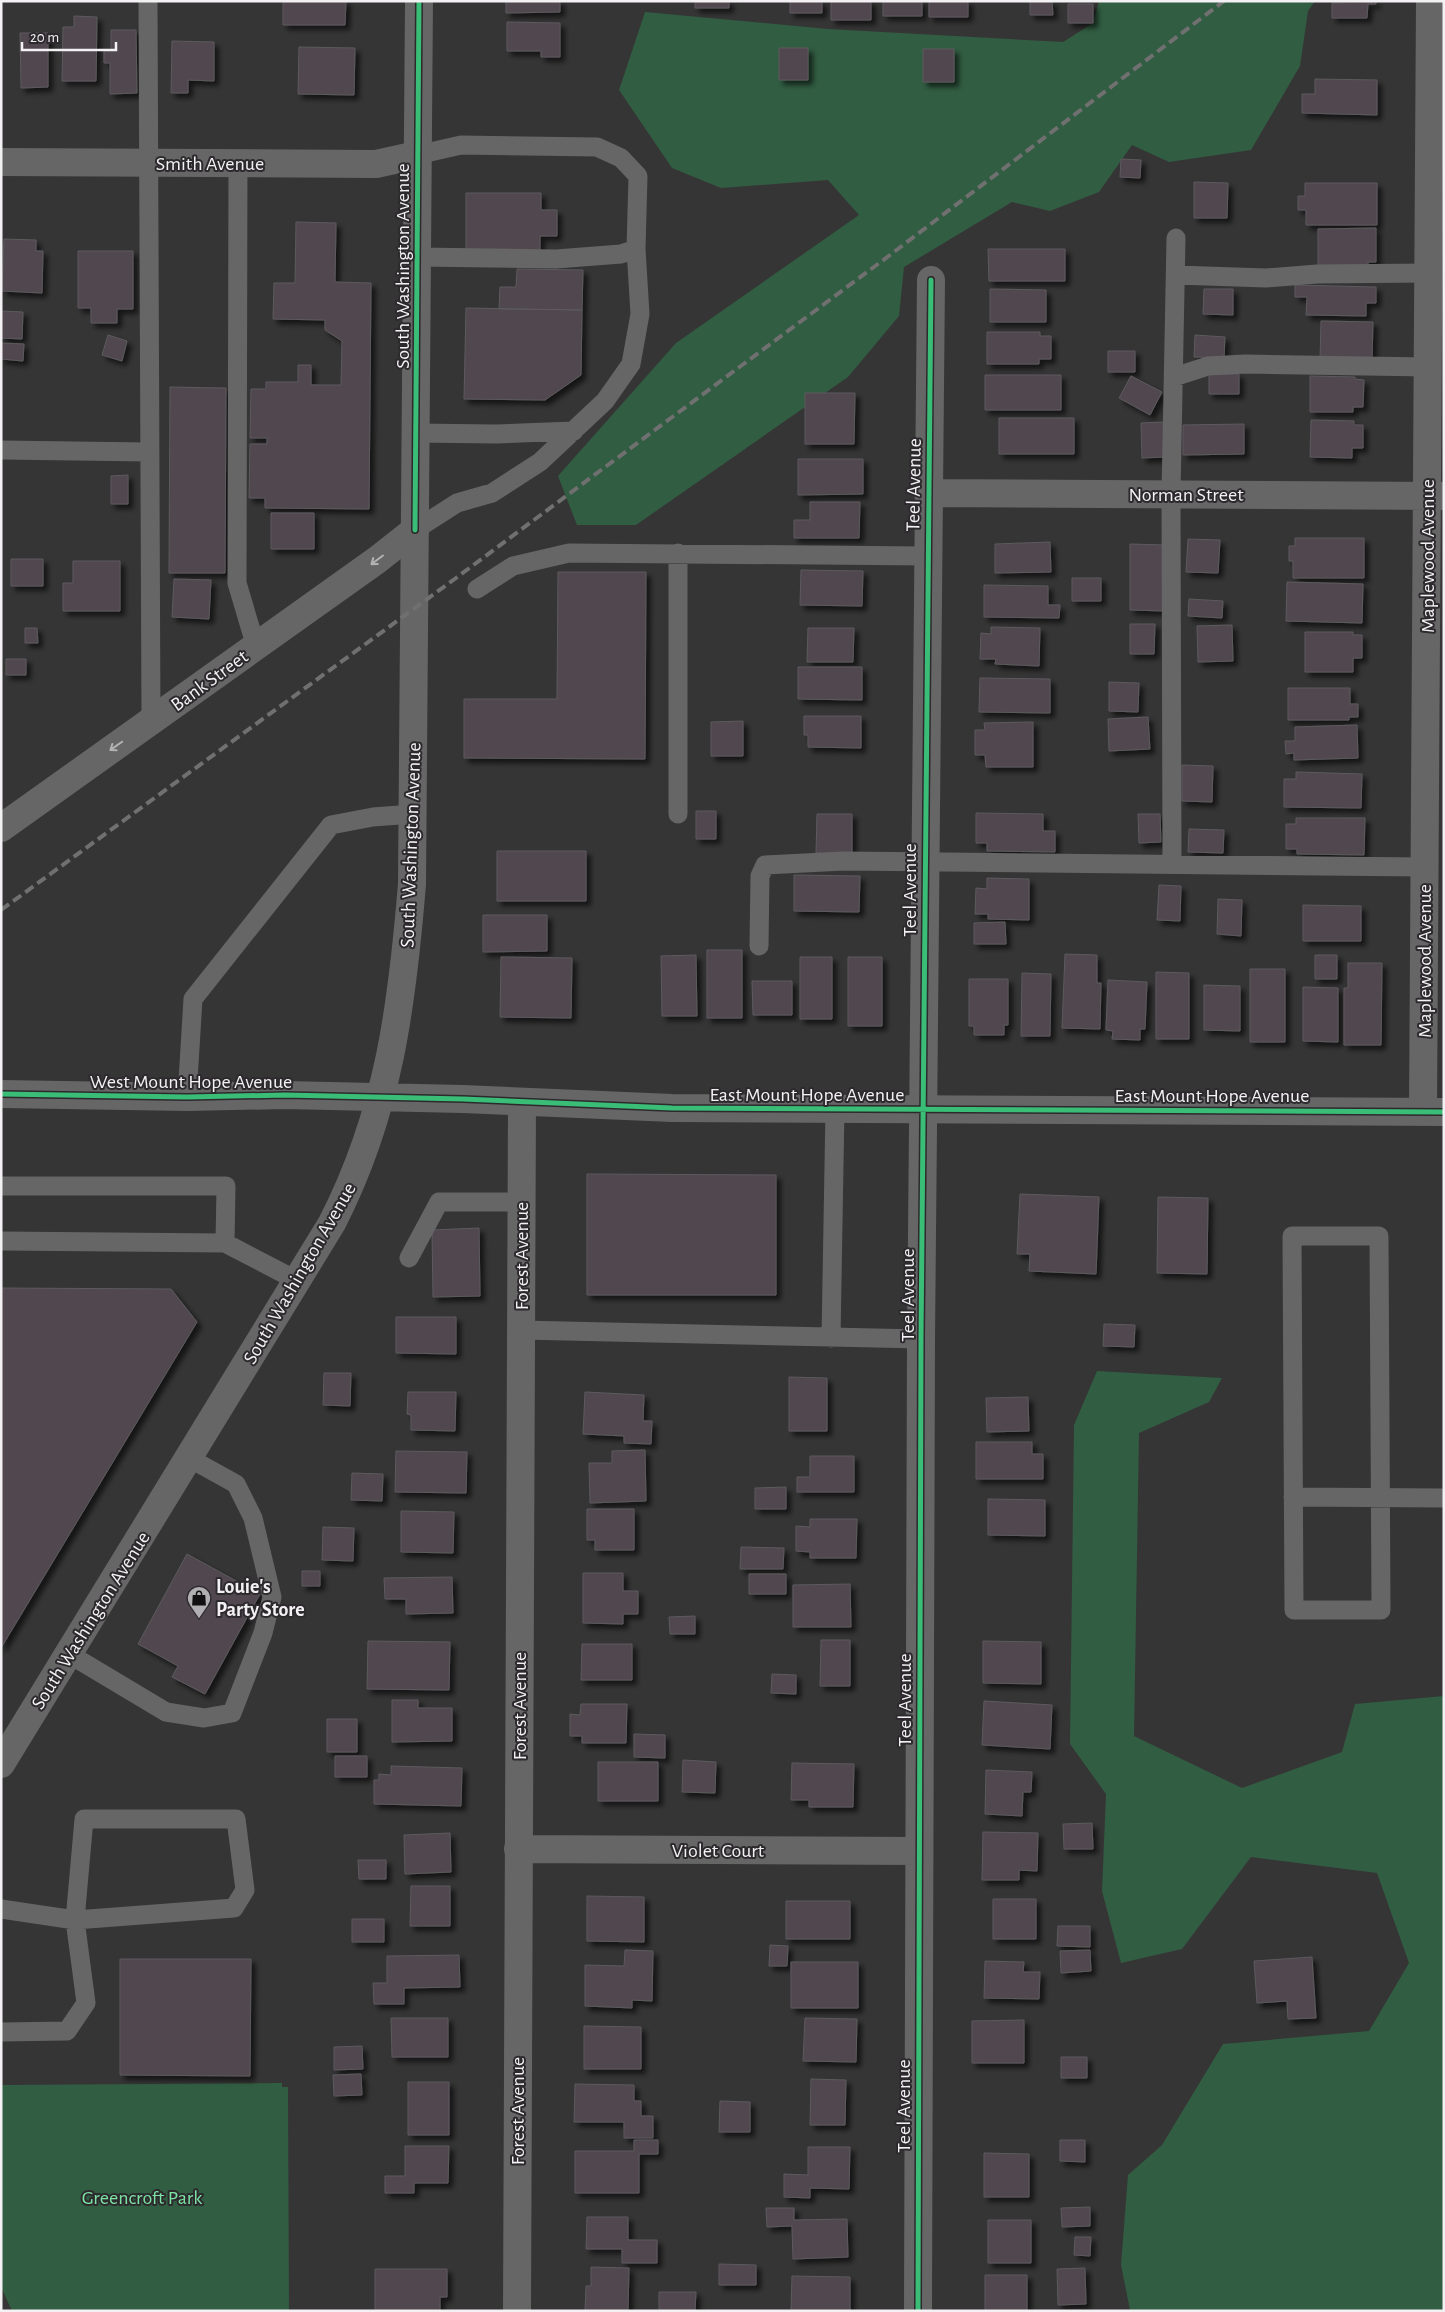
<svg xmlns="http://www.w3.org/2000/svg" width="1445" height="2312" viewBox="0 0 1445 2312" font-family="'Alegreya Sans',sans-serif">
	<defs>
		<filter id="shadow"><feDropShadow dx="4.5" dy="4.5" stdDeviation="2.5" flood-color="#0009"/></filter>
	</defs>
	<rect width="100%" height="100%" fill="#363536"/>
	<path fill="#315d42" d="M1099,1H1315L1308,11L1300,66L1251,150L1169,162L1132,145L1099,192L1050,211L1012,202L904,267L899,316L848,377L636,525H577L558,476L676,343L859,215L828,180L721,188L672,168L619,90L645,12L828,29L1063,42L1093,23Z
		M1097,1371L1222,1378L1209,1402L1139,1433L1134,1736L1242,1788L1342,1752L1355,1704L1444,1696V2311L1130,2310L1121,2265L1128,2175L1162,2145L1223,2044L1369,2031L1409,1963L1377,1873L1251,1857L1182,1949L1121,1963L1102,1891L1106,1794L1070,1744L1074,1425Z
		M282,2083V2087H288L289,2311H12L1,2287V2085Z"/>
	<path fill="#514650" stroke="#5c5b5c" filter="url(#shadow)" d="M283,1H346L345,25H283Z
		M506,1H560V12L506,13Z
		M695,1H729V8H695Z
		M790,1H822V13H790Z
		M831,1H871V20H831Z
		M883,1H922V16H883Z
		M929,1H968V17H929Z
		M1030,1H1052L1053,15H1030Z
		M1344,1H1376V4H1368L1367,18H1332V3H1344Z
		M1068,4H1093V23H1068Z
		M74,16L97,17L96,81H62L63,27H74Z
		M507,22L560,23V57H541V51H507Z
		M111,30H136L137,93L110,94V63H104V51L111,50Z
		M20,33H48V87L21,88Z
		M172,41L214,42V81L188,80V93H171Z
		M299,47L355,48L354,95L298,94Z
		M779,48H808V80H779Z
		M923,49H954V82H923Z
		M1315,79L1377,80V115L1302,113V94H1315Z
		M1121,159L1141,160L1140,178L1120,177Z
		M1194,182L1228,183L1227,218H1194Z
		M1305,183H1377V225H1306V210H1298V196H1305Z
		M466,193H541V210H557V236H540V252L466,251Z
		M296,222L336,223L335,282L371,283L369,509L265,508V498H249L250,444H267V438H250L251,389H266V382H298V365H311V385H341L342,341L325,330V320L273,319L274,283H295Z
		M1376,228V262H1368V268L1318,269V229Z
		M4,239L36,240V251H43L42,293L2,291Z
		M988,249H1065V281H989Z
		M78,251H133V309H117V323H91V308H78Z
		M517,269L583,270L582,310L499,309L500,287H516Z
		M1295,285L1376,287V303H1366V316L1306,315L1307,297H1295Z
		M990,289L1046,290V322H990Z
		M1204,289H1233V315L1203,314Z
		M466,308L582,310L581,375L545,400L464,399Z
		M1,311L23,312L22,339L1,338Z
		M1321,321L1373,322L1372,361L1320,360Z
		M987,332H1040V336H1051V359H1039V364H987Z
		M108,335L127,341L122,361L102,355Z
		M1195,335L1225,337L1224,358L1194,357Z
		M1,343L24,344L23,361L1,359Z
		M1108,351H1135V372H1108Z
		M1209,374H1239V394H1209Z
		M985,375H1061V410H985Z
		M1131,376L1162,392L1150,415L1119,398Z
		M1310,376L1355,377V379L1364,380L1363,407H1353V412H1310Z
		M170,387L226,388L225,573H169Z
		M805,393H855L854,444H805Z
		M999,418H1074V454H999Z
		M1311,420L1354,421V425H1363V448H1352V458L1310,457Z
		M1164,422L1165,457L1142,458L1141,423Z
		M1244,424V454L1183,455V425Z
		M798,459H863V494L798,495Z
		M128,475V504H111V476Z
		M810,502H860L859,538H794V520H810Z
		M271,513H314V549H271Z
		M1295,538H1364V578H1293V561H1289V546H1295Z
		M1188,539L1220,540L1218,573L1186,572Z
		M1050,542L1051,572L995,573V544Z
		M1130,544L1165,545V611L1130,610Z
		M11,559H43V586H11Z
		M73,561H120V611H63V583H73Z
		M801,570L863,571L862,606L800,605Z
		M558,572H646L645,759L464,758V699H557Z
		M1072,578H1101V601H1072Z
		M174,579L211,580L209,619L172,617Z
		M1287,582L1363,584L1362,623L1286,621Z
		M984,585L1048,586V605H1060L1059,618L984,617Z
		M1189,599L1223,601L1222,618L1188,616Z
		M1130,624H1155L1154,654H1130Z
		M1232,625L1233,661L1198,662L1197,626Z
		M991,627L1040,628L1039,666L995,664L996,659H980L981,633L991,634Z
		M25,628H37L38,643H25Z
		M808,628H854L853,662H807Z
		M1305,632H1353V635H1362V658H1353V672H1305Z
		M6,659H26V675H6Z
		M798,667H862V700L798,699Z
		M980,678L1050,679V713L979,712Z
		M1109,682L1139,683L1138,712L1109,711Z
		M1288,688H1350V704H1358V717H1349V720H1288Z
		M804,716H861V748L808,747V735H804Z
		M1148,717L1150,749L1109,751L1108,719Z
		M743,721V756H711V722Z
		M1033,722V767H986L985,755H975V730H985L984,723Z
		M1357,725L1358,758L1294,760V753L1286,754L1285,741H1295V727Z
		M1182,765L1213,766L1212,802L1182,801Z
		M1296,772L1362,774L1361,808L1284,807V779H1296Z
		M696,811H716V839H696Z
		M976,813L1043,814V831H1055V852L987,851V843H976Z
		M817,814H852V854L816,853Z
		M1138,814H1160L1161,842L1139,843Z
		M1296,818H1365L1364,855L1297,854V849H1286V824H1296Z
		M1189,829L1224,830L1223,853L1188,852Z
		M497,851H586V901H497Z
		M794,875L860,876L859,912L794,911Z
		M987,878L1029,879V920L988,919V914H975L976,888L987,889Z
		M1159,885L1181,886L1180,921L1157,920Z
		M1218,899L1242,900L1241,936L1217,934Z
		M1303,905L1361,906V941H1303Z
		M483,915H547V951L483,952Z
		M1005,922L1006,944H974V923Z
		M707,950H742V1018H707Z
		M1065,954L1097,955V983H1101L1100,1029L1062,1028Z
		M696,955L697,1016H662L661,956Z
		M1315,955H1337V979H1315Z
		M501,957L572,958L571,1018L500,1017Z
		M800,957H832V1019H800Z
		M848,957H882V1026H848Z
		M1348,963H1382L1381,1045H1344V988H1348Z
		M1250,969H1285V1042H1250Z
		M1156,972L1189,973V1039H1156Z
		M1022,973L1051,974L1050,1036H1021Z
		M969,979H1008V1025H1004V1035H974V1026H969Z
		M1108,980L1147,982L1145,1029H1140V1040L1112,1039L1113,1031L1106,1030Z
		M752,981H792V1015H753Z
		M1204,985L1240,986V1031L1204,1030Z
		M1303,987L1338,988V1042L1303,1041Z
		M587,1174L776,1175V1295H587Z
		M1020,1194L1099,1197L1096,1274L1029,1271L1030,1254H1017Z
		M1158,1197L1208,1198L1207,1274L1157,1273Z
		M479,1228L480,1296L433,1297L432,1230Z
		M1,1288L171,1289L197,1322L1,1648Z
		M396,1317H456V1354L396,1353Z
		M1104,1324L1135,1325L1134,1347L1103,1346Z
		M324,1373H351L350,1406L323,1405Z
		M789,1377L827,1378V1431H789Z
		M408,1392H456L455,1431L411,1430V1415L407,1414Z
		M585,1392L644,1395L643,1421H652L651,1444L624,1443V1436L583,1434Z
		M1028,1397L1029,1431L987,1432L986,1398Z
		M976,1442H1032V1454H1043V1479H976Z
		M645,1450L646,1501L590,1503L589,1463H612V1451Z
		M396,1451L467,1452L466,1493L395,1492Z
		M810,1456H854V1492H797V1477H810Z
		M352,1473L383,1474L382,1501L351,1500Z
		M786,1487V1509H755V1488Z
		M988,1499L1045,1500V1536L988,1535Z
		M587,1509H634V1550H595V1540H587Z
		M401,1511L454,1512L453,1553L401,1552Z
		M810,1519H857L856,1558H810V1552L796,1551V1526L810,1527Z
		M323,1527L354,1528L353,1561L322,1560Z
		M741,1547L784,1548L783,1569H740Z
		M187,1554L260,1594L205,1694L172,1677L178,1666L138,1644Z
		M302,1571H320V1586H302Z
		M583,1573H623V1591H638V1614H623V1624L583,1623Z
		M749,1574H786V1594H749Z
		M452,1577L453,1613L406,1614V1599H385L384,1578Z
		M850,1584L851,1627H793V1585Z
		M695,1616V1634H670L669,1617Z
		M821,1640H850V1686H820Z
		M368,1641L450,1642L449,1690L367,1689Z
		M983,1641L1041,1642V1684L983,1683Z
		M582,1644H632V1680H581Z
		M772,1674L796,1675V1694L771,1693Z
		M392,1700H418V1708H452V1741L392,1742Z
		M984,1701L1052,1705L1050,1749L982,1745Z
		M581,1704H627L626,1743H582V1736H570V1714L580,1715Z
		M327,1719H357V1752H327Z
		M634,1734L665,1735V1758L634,1757Z
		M335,1756H367V1777H335Z
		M683,1760L716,1762L715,1793L682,1792Z
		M598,1762H658V1801H598Z
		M792,1763L854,1764L853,1807H809V1800H791Z
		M391,1766L462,1768L461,1806L374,1804V1780H379V1774L391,1775Z
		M986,1770L1032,1772L1031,1792H1023L1022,1816L985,1814Z
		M1092,1823L1093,1849H1064L1063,1824Z
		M983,1832L1038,1833L1037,1871L1019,1870V1880H982Z
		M450,1833L451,1872L405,1874L404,1835Z
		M358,1860H386V1879H359Z
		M411,1886H450V1926H410Z
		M587,1896L644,1897V1942L587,1941Z
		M993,1899H1036V1939H993Z
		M786,1901H850V1939H786Z
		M352,1919H384V1942H352Z
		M1058,1926H1090V1947L1057,1946Z
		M770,1945L788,1946L787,1966H769Z
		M625,1950L653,1951L652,2001L632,2000V2008L585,2006V1965L624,1966Z
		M1090,1950L1091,1971L1061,1973L1060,1951Z
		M459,1955L460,1987L404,1988V2004H374L373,1983H387V1956Z
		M1312,1957L1316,2018L1288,2019L1287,2001L1257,2003L1254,1961Z
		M120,1959H251L250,2076L120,2075Z
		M985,1961L1024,1962L1023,1972H1040L1039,1999L984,1998Z
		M791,1962H858V2008H791Z
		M391,2018H448V2057H392Z
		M805,2018L857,2019L856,2062L803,2061Z
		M1024,2020V2063H972V2021Z
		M584,2026L641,2027V2069H584Z
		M362,2046L363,2069L334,2070V2047Z
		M1061,2057H1087V2078H1061Z
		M361,2074L362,2095L334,2096L333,2075Z
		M811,2079L846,2080L845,2125H810Z
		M408,2082H449V2135H408Z
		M575,2084L634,2085V2101H641V2116H653V2138H624V2122H574Z
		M720,2101L750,2102V2132H719Z
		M634,2140H658V2154H639V2193H575V2151H634Z
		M1060,2140H1085V2162L1060,2161Z
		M405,2146H449L448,2183H414V2193H385V2176H405Z
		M808,2147H850L849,2189L810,2188V2198L784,2197V2174L808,2175Z
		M984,2153L1029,2154V2197H984Z
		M1090,2207V2226L1062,2227L1061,2208Z
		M766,2208H794V2220L847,2219L848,2257L793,2259L792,2226L767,2227Z
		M587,2217H628V2240H657V2263H622V2249H586Z
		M988,2220H1031V2263H988Z
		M1075,2237H1091L1090,2256L1074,2255Z
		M719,2264L756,2265V2285H719Z
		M591,2267L629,2268L628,2311H585L586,2286H591Z
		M1085,2268L1086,2304L1058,2305L1057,2269Z
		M375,2269H447V2297H440V2311H375Z
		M985,2275H1027V2311H985Z
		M792,2276L850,2277V2311H791Z
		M659,2292H696L695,2311H659Z"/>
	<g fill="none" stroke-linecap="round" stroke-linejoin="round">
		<path stroke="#666" stroke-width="19" d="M148,1L151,722
			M238,162L237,583L256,647
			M417,257L556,259L621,254L636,249L638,176L621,158L597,147L461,145L417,155
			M1176,275L1266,278L1317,274L1429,273
			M1174,377L1208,366L1245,364L1428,367
			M415,433L496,434L574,431
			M1,450L149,452
			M415,530L457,503L492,493L540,462L605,401L631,364L640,314L636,249
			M678,553V814
			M477,589L513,566L569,553L927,556
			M1172,863L1171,494L1176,238
			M759,946L760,876L765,865L844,861L1424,867
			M187,1097L193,999L331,825L373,817L413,814
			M1,1186H226L225,1243
			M1292,1236H1379L1381,1610H1294Z
			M1,1241L225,1243L298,1281
			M409,1258L439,1202H521
			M521,1330L921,1339
			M831,1338L835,1108
			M1293,1497L1444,1498
			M69,1654L166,1712L204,1718L232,1713L263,1633L272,1597L253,1518L236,1484L189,1458
			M84,1819H236L245,1890L234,1908L75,1920Z
			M1,1909L75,1920L86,2003L67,2031L1,2032"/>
		<path stroke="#666" stroke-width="28" d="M1,162L376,164L417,155
			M928,493L1444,496
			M1,828L377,560L415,530
			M1423,1111L1430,1
			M518,1849L919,1851
			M517,2311L522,1102
			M918,2311L921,1339L931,280"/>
		<path stroke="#666" stroke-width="28" d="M1,1094L187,1097L285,1095L463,1099L672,1108L1444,1112
			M1,1764L332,1223C389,1112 402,1006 412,884L419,1"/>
		<path stroke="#707070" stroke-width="4" stroke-dasharray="10 5" stroke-linecap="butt" d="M1,910L456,578L890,255L1224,1"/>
		<g stroke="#2d2a2d" stroke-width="8">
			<path id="cycleway" d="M415,530L419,1
				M1,1094L187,1097L285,1095L463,1099L672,1108L1444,1112
				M918,2311L921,1339L931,280"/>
		</g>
		<use href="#cycleway" stroke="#3abd76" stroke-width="5"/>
	</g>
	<defs><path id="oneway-shaft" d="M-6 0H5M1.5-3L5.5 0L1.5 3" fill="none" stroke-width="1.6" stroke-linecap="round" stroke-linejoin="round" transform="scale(1.25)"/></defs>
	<g stroke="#b4b2b4">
		<use href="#oneway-shaft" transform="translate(377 560) rotate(143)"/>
		<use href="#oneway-shaft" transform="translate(116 746) rotate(145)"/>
	</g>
	<defs>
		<g id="shop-pin" transform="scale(1.25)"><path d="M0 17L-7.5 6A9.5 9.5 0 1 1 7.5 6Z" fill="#b1afb1" stroke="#2d2a2d"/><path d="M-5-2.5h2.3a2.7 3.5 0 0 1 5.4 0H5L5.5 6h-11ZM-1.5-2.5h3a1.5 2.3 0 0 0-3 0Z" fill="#111"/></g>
	</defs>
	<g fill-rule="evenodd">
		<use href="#shop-pin" x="199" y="1598"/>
	</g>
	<g text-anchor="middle" stroke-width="4" stroke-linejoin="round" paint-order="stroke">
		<g font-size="20" fill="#f3f1f3" stroke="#2d2a2d">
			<text x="210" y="170">Smith Avenue</text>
			<text transform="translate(402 266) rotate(-90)" y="7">South Washington Avenue</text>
			<text transform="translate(913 485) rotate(-89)" y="7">Teel Avenue</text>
			<text x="1186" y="501">Norman Street</text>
			<text transform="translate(1427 556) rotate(-90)" y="7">Maplewood Avenue</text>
			<text transform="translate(209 680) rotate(-36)" y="7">Bank Street</text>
			<text transform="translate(410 845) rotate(-88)" y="7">South Washington Avenue</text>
			<text transform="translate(909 890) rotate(-90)" y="7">Teel Avenue</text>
			<text transform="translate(1424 961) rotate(-90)" y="7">Maplewood Avenue</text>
			<text x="191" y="1088">West Mount Hope Avenue</text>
			<text x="807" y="1101">East Mount Hope Avenue</text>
			<text x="1212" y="1102">East Mount Hope Avenue</text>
			<text transform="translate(521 1256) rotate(-90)" y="7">Forest Avenue</text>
			<text transform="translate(299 1273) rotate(-60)" y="7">South Washington Avenue</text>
			<text transform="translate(907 1295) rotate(-90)" y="7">Teel Avenue</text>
			<text transform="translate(90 1620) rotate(-58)" y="7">South Washington Avenue</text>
			<text transform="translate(904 1700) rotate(-90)" y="7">Teel Avenue</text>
			<text transform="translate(519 1706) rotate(-90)" y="7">Forest Avenue</text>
			<text x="718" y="1857">Violet Court</text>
			<text transform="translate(903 2106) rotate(-90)" y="7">Teel Avenue</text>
			<text transform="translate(517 2111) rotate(-90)" y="7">Forest Avenue</text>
		</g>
		<g font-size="20" font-weight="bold" fill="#f3f1f3" stroke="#2d2a2d" text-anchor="start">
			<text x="216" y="1593">Louie's<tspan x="216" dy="23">Party Store</tspan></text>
		</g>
		<g font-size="20" fill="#7ce3a5" stroke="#2d2a2d">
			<text x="142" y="2204">Greencroft Park</text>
		</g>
	</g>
	<rect width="1445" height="2312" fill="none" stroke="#f3f1f3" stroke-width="5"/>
	<path d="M22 42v8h94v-8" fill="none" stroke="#f3f1f3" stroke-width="2.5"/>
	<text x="30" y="42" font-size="15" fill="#f3f1f3" stroke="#2d2a2d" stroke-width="4" paint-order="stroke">20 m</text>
</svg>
